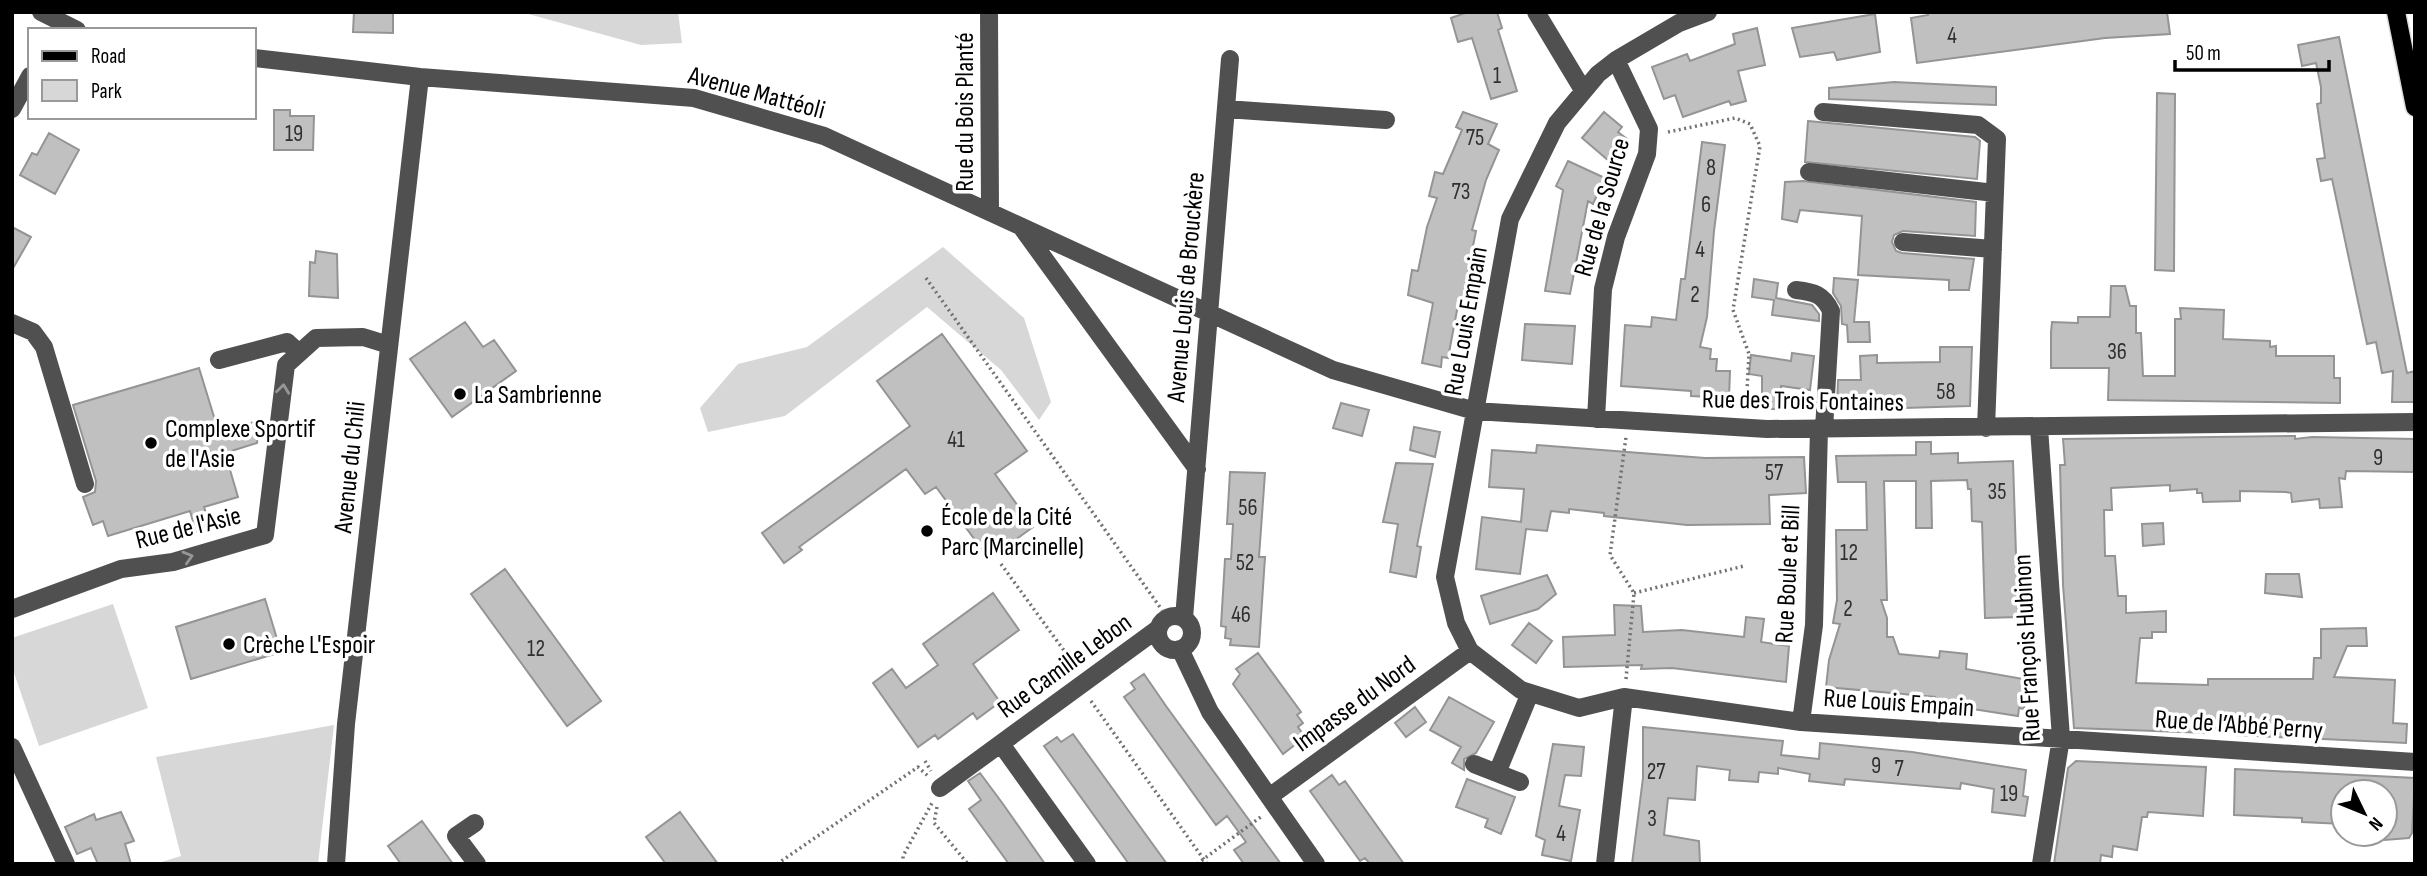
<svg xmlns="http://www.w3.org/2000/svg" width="2427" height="876" viewBox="0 0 2427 876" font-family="'Sofia Sans Condensed',sans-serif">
	<rect width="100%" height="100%" fill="#fff"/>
	<path fill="#d7d7d7" d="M521,12H678L682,43L641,45Z
		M943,247L1024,318L1051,402L1039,420L1001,370L927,307L785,416L708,432L700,408L738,364L807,347Z
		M113,604L148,708L39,746L12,667V638Z
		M334,725L318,864H155L181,856L156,757Z"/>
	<path fill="#c0c0c0" stroke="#949494" stroke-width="2" d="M354,12H393V33L353,32Z
		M1468,12H1497L1502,28L1498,30L1517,91L1491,99L1472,38L1458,42L1451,18Z
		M1928,12H2167L2170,34L2105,38L1917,63L1911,18L1928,15Z
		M1875,14L1880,52L1837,60L1834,52L1800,57L1792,28Z
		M1757,28L1765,65L1738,71L1746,101L1731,105L1729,101L1683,117L1675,95L1664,99L1652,67L1687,54L1690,61L1735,44L1733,34Z
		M2339,37L2407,373L2415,371V402H2392L2393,371L2382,373L2376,342L2367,344L2332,179L2321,181L2317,159L2325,158L2317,104L2321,103V87L2316,63L2302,66L2298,45Z
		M1894,82L1996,87V105L1829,99V88Z
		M2157,93L2175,94L2174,271L2155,270Z
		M274,110H290V116H314L313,150H274Z
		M1463,112L1497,124L1488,144L1499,150L1486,180L1472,230L1476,231L1461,306L1458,305L1448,358L1442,357L1441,367L1422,363L1433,303L1408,295L1412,270L1418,271L1427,227L1437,198L1429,196L1435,172L1443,174L1462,130L1456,127Z
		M1604,112L1622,127L1618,132L1627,139L1609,161L1582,138Z
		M1808,121L1975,137L1980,141L1977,179L1805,162Z
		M49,133L79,150L55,194L20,175L32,153L37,155Z
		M1702,142L1725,145L1714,231L1707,317L1700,347L1711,349L1710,359H1717L1716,371H1730L1729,398L1691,396V391L1621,386L1625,325L1651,327L1652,317L1676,320L1681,279H1685Z
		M1568,161L1605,178L1593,204L1588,201L1570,294L1545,291L1563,190L1556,186Z
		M1803,181L1976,202L1975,236L1903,231L1894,235L1892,242L1896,251L1902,253L1974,259L1969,290H1949V280L1858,275L1862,216L1800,210L1797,222L1782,219L1785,182Z
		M12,227L31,237L12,270Z
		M316,251L337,254L338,298L309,296L310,262L315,263Z
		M1834,278L1858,280L1854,322H1869L1870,342H1848L1847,325L1842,324L1841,306L1833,293Z
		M1754,279L1778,283L1776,298L1812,305L1819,314V321L1772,315L1774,300L1752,297Z
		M2111,286H2125L2130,306H2136V333H2141L2143,376H2175V319H2181L2180,308L2224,310L2223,339L2270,341V347L2276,346V356H2334V378H2340V403L2108,400L2109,368H2051V332L2052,322L2078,323V317H2110Z
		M465,322L483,347L494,340L516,371L452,417L410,359Z
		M1525,324L1575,326L1572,364L1522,360Z
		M942,334L1027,451L995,474L1033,527L989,559L936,487L925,494L906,469L799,547L802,550L784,563L762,533L910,426L877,381Z
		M1940,347H1972L1970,406L1837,410L1838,380H1861L1860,356L1877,355V363L1940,362Z
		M1792,353L1814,356L1810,390L1781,386V409H1762V376L1749,374L1751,355L1791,361Z
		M199,368L219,433L260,420L257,443L225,453L238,497L204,507L211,527L196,532L190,511L108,536L103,521L93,525L83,497L95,492L96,481L73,405Z
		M1341,403L1369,410L1362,436L1333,428Z
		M1414,427L1440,432L1435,457L1410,450Z
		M2295,436V439L2312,437L2415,439V472L2346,471L2345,479L2339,478L2342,507L2320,508L2319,499L2292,502L2291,493L2286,492L2240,491V501L2203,502L2202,493H2197V489L2170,491V485L2111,488L2112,510H2104L2105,556H2115L2118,596H2126V613L2166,611V632H2152V638H2140L2136,683L2208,685V679H2313L2314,658H2321V629L2366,628L2367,646H2347L2334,677L2395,680L2393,723L2407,724L2406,743L2236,735V729L2208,728V733L2074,728L2063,585L2060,465H2065L2063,439Z
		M1916,442H1931V454L1958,453V463L2013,461L2018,617L1985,618L1982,522L1972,521L1971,489H1968L1967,480L1931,481L1932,528H1916V481H1884L1887,600H1881L1887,618V637H1893L1899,654L1939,658L1940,651L1967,654L1966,669L2029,680L2024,709L2019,708L2018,716L1934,703L1935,697L1826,687L1829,660L1840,624L1833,623L1837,600L1836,530H1867L1866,482H1838L1836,456L1916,455Z
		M1537,445L1705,458L1804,457L1806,493L1769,495L1770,524L1687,525L1604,516V513L1569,509V513L1551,511L1547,531L1526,529L1520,574L1476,569L1482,517L1521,522L1524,489L1489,487L1492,450L1536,453Z
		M1396,463L1433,464L1417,546L1421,547L1416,577L1390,572L1398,524L1383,522Z
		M1230,472L1265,473L1259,557H1265L1259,647L1230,645L1231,639L1225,638L1226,627L1221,626L1225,559H1231L1233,524H1227Z
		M2163,523L2164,544L2143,546L2142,524Z
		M505,569L601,701L567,726L471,594Z
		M2266,574H2299L2302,597L2265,593Z
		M1547,575L1556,594L1538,609L1490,624L1481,596Z
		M993,593L1019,630L973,664L1000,702L977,719L973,713L938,739L935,735L918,747L873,683L892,669L906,688L938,665L923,644Z
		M265,599L281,652L191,679L176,627Z
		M1614,605L1641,606L1643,632L1682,630L1744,637L1746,617L1764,619L1761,642L1789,646L1786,682L1672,668L1641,669L1642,665L1564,667L1563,637L1615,635Z
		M1529,623L1552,641L1536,663L1512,645Z
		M1258,653L1301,712L1297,715L1303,723L1298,727L1305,737L1283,754L1233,684L1240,674L1236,669Z
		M1144,674L1166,706L1281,864H1244L1234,850L1246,842L1227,816L1216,825L1124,697L1135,689L1131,683Z
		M1449,697L1494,722L1476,753L1464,759V770L1452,763L1461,747L1430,730Z
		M1415,707L1426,722L1406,737L1395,723Z
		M1643,727L1783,741L1781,755L1819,759L1820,743L1912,752L2026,770L2023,796L2028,797L2025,816L1992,812L1994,789L1961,783L1960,789L1845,779L1844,785L1809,781L1810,774L1778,768V774L1759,772L1758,782L1729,780L1730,770L1697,766L1695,800L1668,798L1664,835L1699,841L1700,864H1632L1643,778Z
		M1073,734L1128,810L1167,864H1129L1044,746L1057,737L1061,742Z
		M1553,744L1584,747L1581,776L1565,775L1559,806L1580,810L1571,861L1542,855L1545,840L1536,836Z
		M2076,761L2206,767L2203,816L2148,812L2147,817H2142L2137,850L2113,846L2112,857L2101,855L2100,864H2054L2068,768Z
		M2235,769L2415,778L2412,833L2409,838L2385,840V792H2343V824L2302,822V818L2234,815Z
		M980,773L1003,804L1045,864H1009L969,809L981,800L968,781Z
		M1332,775L1339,785L1345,781L1404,864H1370L1365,858L1360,861L1310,791Z
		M1467,779L1515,797L1501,834L1485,827L1488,819L1456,807Z
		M121,812L134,841L125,844L131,864H98L91,848L77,854L65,827L94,814L96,820Z
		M680,812L718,864H666L646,837Z
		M422,821L453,864H401L388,846Z"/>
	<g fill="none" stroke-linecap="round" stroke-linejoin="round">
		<g stroke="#dbdbdb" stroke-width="21">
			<path id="major" d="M2396,12L2415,107"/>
		</g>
		<path stroke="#727272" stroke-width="3.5" stroke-dasharray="2 3.5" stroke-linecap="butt" d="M1668,132L1735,118L1750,124L1760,146L1733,310L1749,354L1746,409
			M926,278L1162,610
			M1001,564L1076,667
			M1634,593L1744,566
			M1626,679L1634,593L1610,555L1626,437
			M1091,701L1207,864
			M925,761L931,771
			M937,807L934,823L968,864
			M777,864L918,767L928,776
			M903,864V856L932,803
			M1197,864L1262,816"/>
		<path stroke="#505050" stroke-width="18" d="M41,12L77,30
			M989,12L990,211
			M1536,12L1583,90
			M1708,12L1679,23L1616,60L1598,74L1557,123L1510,219L1445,577L1456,623L1470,651L1521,690L1579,708L1624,697L1801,722L2415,762
			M254,58L420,77L694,98L824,136L1333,370L1475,411L1767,429L2415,422
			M12,109L30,76
			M1226,109L1386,120
			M1823,112L1978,125L1997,139L1986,428
			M1809,172L1995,193
			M1022,228L1197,469
			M1903,242L1993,249
			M1796,290C1814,292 1823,294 1831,311L1824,429
			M12,323L33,332L44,347L85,484
			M219,360L287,342L299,353
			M1596,419L1603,289L1616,237L1647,154L1649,129L1616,60
			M2039,428L2061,738L2041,864
			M12,609L121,569L173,562L265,535L286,365L316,338L363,337L389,345
			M1158 633a17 17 0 1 1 34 0a17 17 0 1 1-34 0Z
			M1184,618L1230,59
			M1180,649L1210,712L1316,864
			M1801,722L1814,625L1819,429
			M1001,744L1087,864
			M12,747L66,864
			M1474,764L1520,782
			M1497,773L1530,693
			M940,788L1159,628
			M1269,797L1470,651
			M475,823L456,836L477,864
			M336,864L346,724L420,77
			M1605,864L1624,697"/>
		<use href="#major" stroke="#000" stroke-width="18"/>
	</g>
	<defs><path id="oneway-chevron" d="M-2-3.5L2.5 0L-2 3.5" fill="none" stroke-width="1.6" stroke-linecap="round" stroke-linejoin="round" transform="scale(1.75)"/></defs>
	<g stroke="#969696">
		<use href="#oneway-chevron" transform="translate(283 389) rotate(-83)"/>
		<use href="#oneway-chevron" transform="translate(188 557) rotate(-16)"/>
	</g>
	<g fill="#000" stroke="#fff" stroke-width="2.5">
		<circle cx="460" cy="394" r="7"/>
		<circle cx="151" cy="443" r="7"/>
		<circle cx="927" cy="531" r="7"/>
		<circle cx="229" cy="644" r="7"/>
	</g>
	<g text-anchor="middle" stroke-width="7" stroke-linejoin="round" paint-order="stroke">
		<g font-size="23" fill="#303030">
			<text x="1952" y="43">4</text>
			<text x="1497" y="83">1</text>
			<text x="294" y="141">19</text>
			<text x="1475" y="145">75</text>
			<text x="1711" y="175">8</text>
			<text x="1461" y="199">73</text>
			<text x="1706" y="212">6</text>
			<text x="1700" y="257">4</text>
			<text x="1695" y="302">2</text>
			<text x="2117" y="359">36</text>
			<text x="1946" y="399">58</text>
			<text x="956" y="447">41</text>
			<text x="2378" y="465">9</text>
			<text x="1774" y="480">57</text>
			<text x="1997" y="499">35</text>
			<text x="1248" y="515">56</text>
			<text x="1849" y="560">12</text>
			<text x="1245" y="570">52</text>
			<text x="1848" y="616">2</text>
			<text x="1241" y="622">46</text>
			<text x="536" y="656">12</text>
			<text x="1876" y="773">9</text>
			<text x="1899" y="776">7</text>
			<text x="1656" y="779">27</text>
			<text x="2009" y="801">19</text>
			<text x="1652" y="826">3</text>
			<text x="1561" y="841">4</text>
		</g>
		<g font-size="26" fill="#000" stroke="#fff">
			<text transform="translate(757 92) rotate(15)" y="9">Avenue Mattéoli</text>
			<text transform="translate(964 112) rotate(-90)" y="9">Rue du Bois Planté</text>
			<text transform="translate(1601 207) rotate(-74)" y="9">Rue de la Source</text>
			<text transform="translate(1185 287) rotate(-85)" y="9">Avenue Louis de Brouckère</text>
			<text transform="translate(1465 321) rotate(-80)" y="9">Rue Louis Empain</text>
			<text transform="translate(1803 400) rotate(1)" y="9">Rue des Trois Fontaines</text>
			<text transform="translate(349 467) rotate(-84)" y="9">Avenue du Chili</text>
			<text transform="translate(188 527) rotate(-14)" y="9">Rue de l'Asie</text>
			<text transform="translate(1787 574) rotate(-87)" y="9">Rue Boule et Bill</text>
			<text transform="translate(2026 648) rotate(-93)" y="9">Rue François Hubinon</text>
			<text transform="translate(1064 665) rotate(-36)" y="9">Rue Camille Lebon</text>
			<text transform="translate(1899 702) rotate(4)" y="9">Rue Louis Empain</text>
			<text transform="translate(1354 703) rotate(-36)" y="9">Impasse du Nord</text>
			<text transform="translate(2239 724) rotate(4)" y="9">Rue de l’Abbé Perny</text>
		</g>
		<g font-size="26" fill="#000" stroke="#fff" text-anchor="start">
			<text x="474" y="403">La Sambrienne</text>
			<text x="165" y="437">Complexe Sportif<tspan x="165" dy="30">de l'Asie</tspan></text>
			<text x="941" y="525">École de la Cité<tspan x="941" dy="30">Parc (Marcinelle)</tspan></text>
			<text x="243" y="653">Crèche L'Espoir</text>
		</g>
	</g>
	<rect width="2427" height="876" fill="none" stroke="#000000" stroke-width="28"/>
	<rect x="28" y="28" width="228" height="91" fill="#ffffff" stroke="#999999" stroke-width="2"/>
	<rect x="42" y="51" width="35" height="10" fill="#000000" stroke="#999999" stroke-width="2"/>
	<text x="91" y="63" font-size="21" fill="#000000">Road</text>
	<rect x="42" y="80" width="35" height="21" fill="#d7d7d7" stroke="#999999" stroke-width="2"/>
	<text x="91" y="98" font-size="21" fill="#000000">Park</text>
	<g transform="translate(2364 813) rotate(133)"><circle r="33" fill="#ffffff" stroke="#999999" stroke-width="2"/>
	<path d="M0-5L12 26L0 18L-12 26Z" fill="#000000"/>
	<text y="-10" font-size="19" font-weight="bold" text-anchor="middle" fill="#000000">N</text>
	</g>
	<path d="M2175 60v10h154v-10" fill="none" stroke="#000000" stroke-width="3.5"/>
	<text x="2186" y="60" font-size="21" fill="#000000" stroke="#ffffff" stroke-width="5" paint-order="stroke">50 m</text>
</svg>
